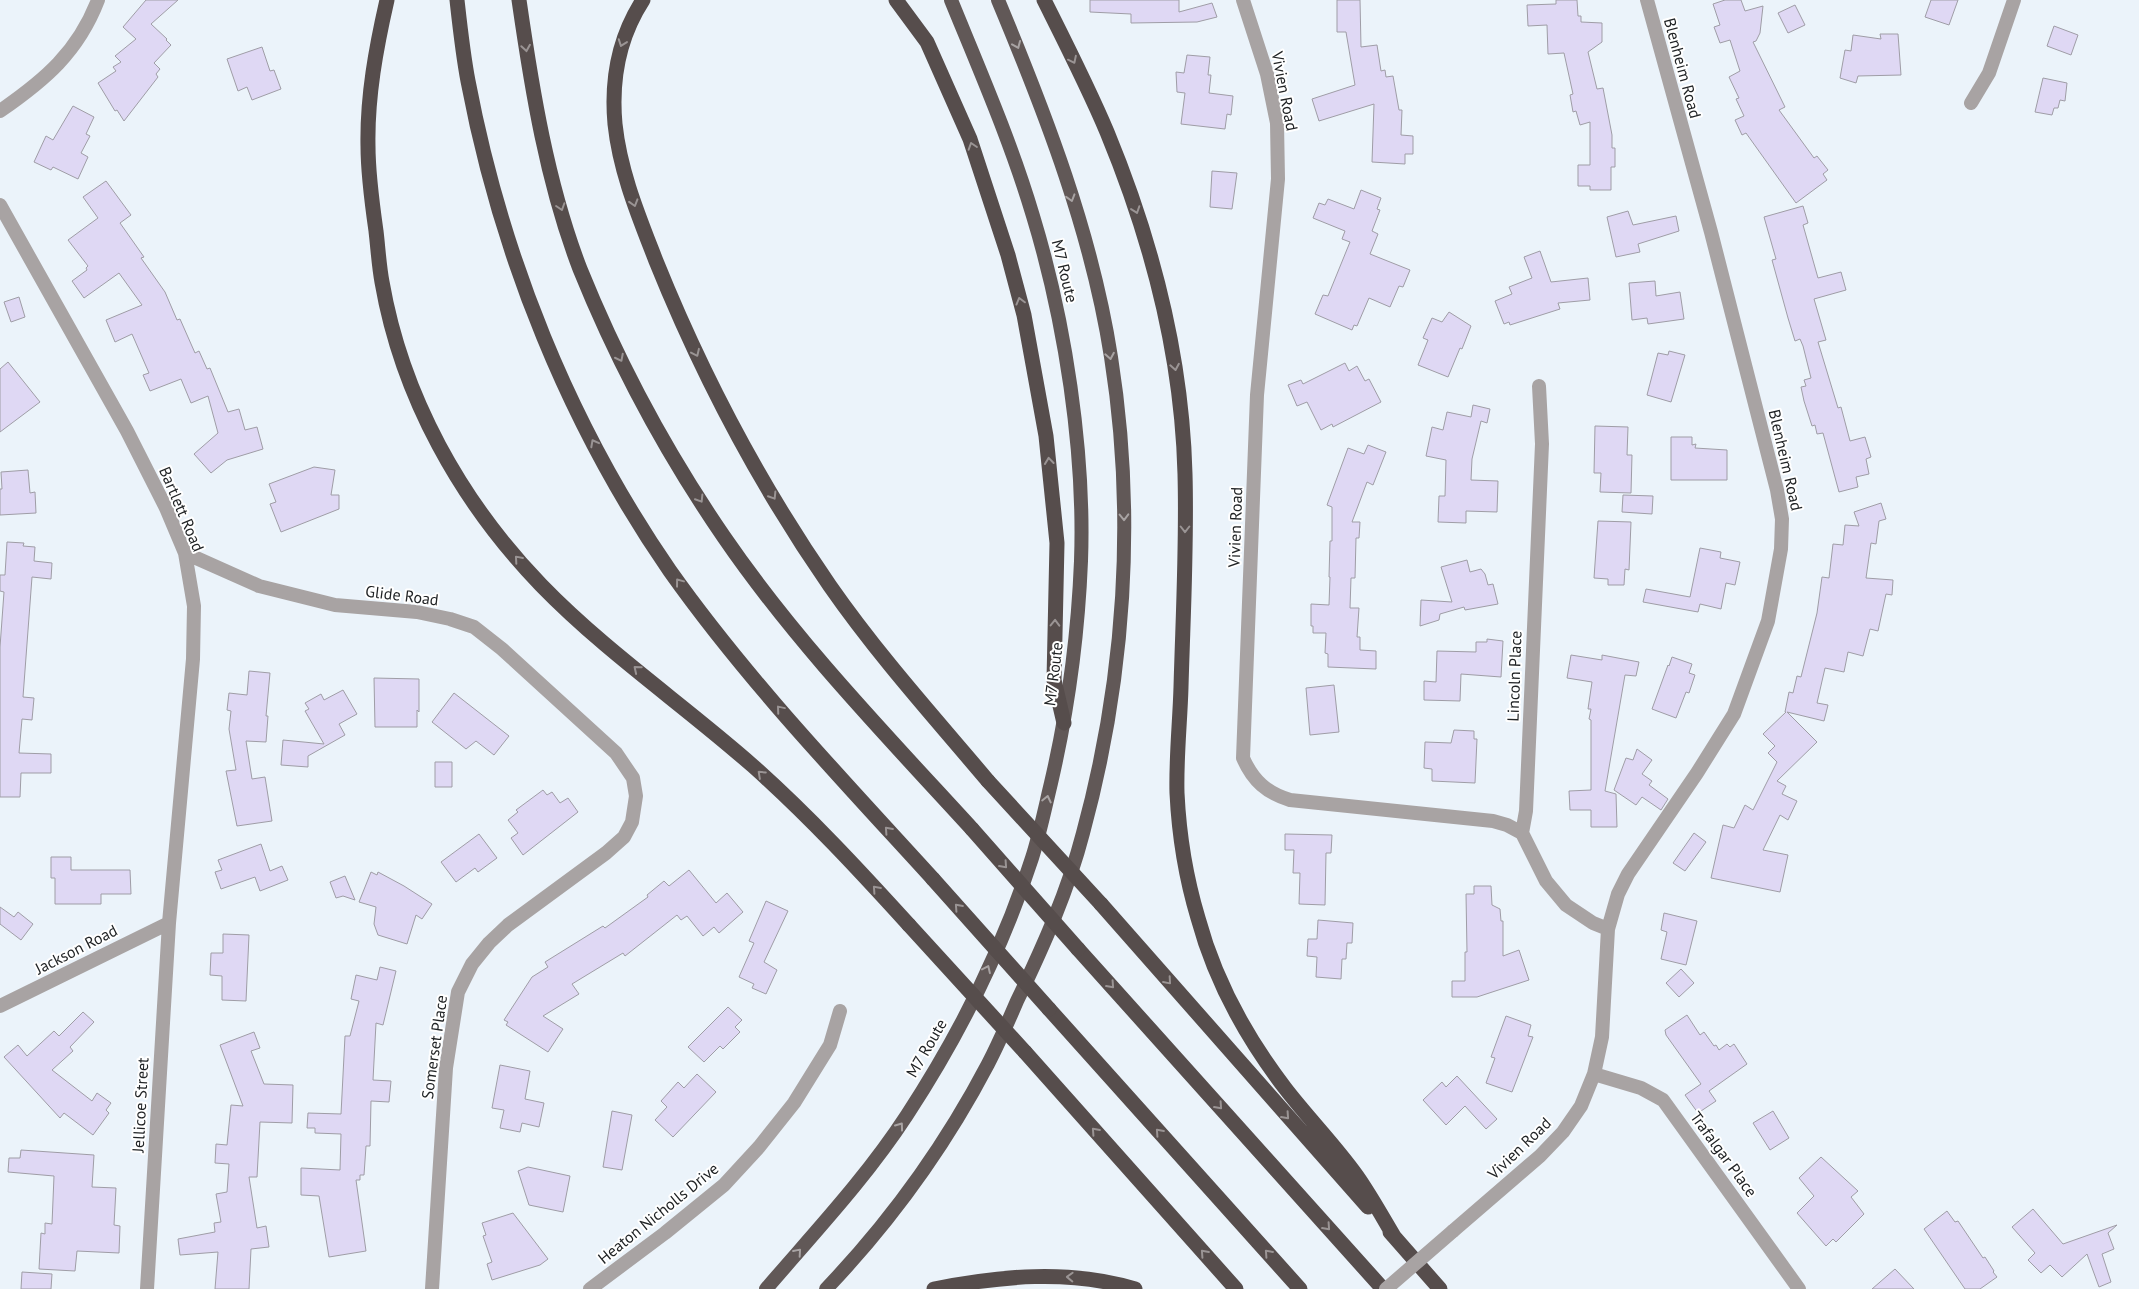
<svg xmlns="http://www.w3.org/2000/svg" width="2139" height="1289" viewBox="0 0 2139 1289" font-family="'PT Sans',sans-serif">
	<rect width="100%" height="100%" fill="#ebf3fa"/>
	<path fill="#dfd8f4" stroke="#9f9da6" d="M146,0H178L151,24L167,39L166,40L171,45L154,63L160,69L156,74L158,77L124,121L117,110L115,111L98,83L116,71L113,67L121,62L115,56L136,39L123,27Z
		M1090,0H1179V12L1212,3L1217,17L1197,22L1131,23V14L1090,12Z
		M1337,0H1360L1361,47L1377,45L1381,71L1385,70L1386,77L1393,76L1399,110H1402L1401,135L1413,136V154H1405V164L1372,162L1374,104L1319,121L1312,99L1355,85L1346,32H1337Z
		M1556,0H1577L1578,16H1581V22L1602,23V42L1588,52L1597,89L1603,88L1612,135V148H1615V167H1611V190H1590V186H1578V165H1590V122L1580,125L1576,111L1573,112L1570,95L1573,94L1564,53L1548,54L1547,25L1528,26L1527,5L1556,4Z
		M1725,0H1741L1745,11L1763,6L1760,33L1756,41L1753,42L1785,107L1779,110L1814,158L1817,156L1828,170L1823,174L1827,180L1796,203L1746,133L1742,135L1735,120L1744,116L1736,99L1739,98L1729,77L1740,71L1730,40L1720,43L1714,27L1720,25L1713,4Z
		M1931,0H1958L1949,25L1925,17Z
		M1795,5L1805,25L1788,33L1778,13Z
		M2054,26L2078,35L2071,55L2047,46Z
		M1880,34H1898L1901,75L1858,76L1856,83L1840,78L1845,50L1851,51L1853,35L1881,39Z
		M262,47L270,71L274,70L281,89L252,100L247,87L238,91L227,59Z
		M1187,55L1210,57L1208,75H1211L1209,93L1233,96L1231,115L1227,114L1225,129L1181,124L1185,93L1177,92L1176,72L1184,73Z
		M2043,78L2067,83L2065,101L2060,100L2058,108H2054L2052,115L2035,112Z
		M73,106L94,117L86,134L90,136L81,153L88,157L78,179L53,167L51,170L34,162L46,136L53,140Z
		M1212,171L1237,173L1232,209L1210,207Z
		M106,181L131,215L120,223L144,257L141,258L165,292L177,320L180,319L195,353L199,351L207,369L210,368L228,412L239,409L245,430L257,427L263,449L227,460L211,473L194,454L218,433L208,396L191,403L181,379L150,391L143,375L149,373L132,334L115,342L106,320L142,305L119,273L84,298L72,281L87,270L86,268L88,266L68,240L98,218L83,197Z
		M1361,190L1381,198L1377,209L1380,210L1372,231L1378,234L1370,254L1410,270L1403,287L1399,286L1390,307L1369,298L1357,326L1354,325L1352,330L1315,314L1323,295L1328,296L1350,242L1342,239L1345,231L1313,218L1319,203L1325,205L1328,199L1354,209Z
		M1803,206L1808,223L1803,225L1818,278L1841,272L1846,290L1814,299L1826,340L1818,342L1838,408L1841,407L1850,441L1865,437L1871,457L1866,459L1869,474L1856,477L1858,487L1839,492L1823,433L1817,434L1815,425L1812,426L1804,401L1801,387L1806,386L1804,380L1811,378L1803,346L1800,339L1795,341L1788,318L1772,260L1776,259L1764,217Z
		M1628,211L1633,225L1676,216L1679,231L1638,244L1640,252L1616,257L1607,217Z
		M1540,251L1551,282L1588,278L1590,300L1558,303L1560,309L1510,325L1509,322L1504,324L1495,301L1512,294L1509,287L1532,278L1524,257Z
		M1655,281L1656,296L1680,292L1684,319L1648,324L1647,318L1632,320L1629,283Z
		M19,297L25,317L11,322L4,302Z
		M1449,312L1471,326L1462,349L1460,348L1448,377L1418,365L1428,340L1423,338L1432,318L1442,322Z
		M1669,351L1685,355L1671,402L1647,395L1658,353L1668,355Z
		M8,362L40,402L0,432V369Z
		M1345,363L1349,371L1357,366L1365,381L1369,379L1381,402L1333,427L1332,424L1321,430L1307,402L1297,406L1288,385L1301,380L1303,384Z
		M1473,405L1490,409L1487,423L1481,421L1472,459L1471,480L1498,481L1497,512L1466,511V523L1438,522L1439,496H1445L1446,460L1426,456L1432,427L1443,430L1447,412L1471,417Z
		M1595,426L1628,427L1627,455H1632L1631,493L1600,492L1601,473H1594Z
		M1671,437H1692V445L1696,444L1695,448L1727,450V480H1671Z
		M1368,445L1386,452L1373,485L1367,482L1352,522H1360L1359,538H1356L1355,578H1351L1350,608H1359L1357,637H1360V650L1376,651V669L1328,667V654L1325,653L1326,633H1313V626H1311V604L1329,605L1330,577H1329L1330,541H1332V507L1327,505L1348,448L1364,454Z
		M314,467L335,470L331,495H339V509L281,532L270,504L276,502L269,484Z
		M28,470L30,493L35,492L36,513L0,515V489H2L1,472Z
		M1623,495L1653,496L1652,514L1622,512Z
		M1881,503L1886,519L1879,521L1876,544L1871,543L1866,578L1893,580L1892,595L1886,594L1878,631L1870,629L1863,656L1848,652L1844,672L1825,668L1817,703L1828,705L1824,721L1787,712L1817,742L1777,781L1786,786L1782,794L1797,801L1788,820L1780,815L1763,850L1788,855L1780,892L1711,878L1723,825L1734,828L1745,805L1753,810L1777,762L1768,753L1775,746L1763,734L1786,712H1785L1789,692L1793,693L1797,676L1801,677L1817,613L1822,577L1829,578L1833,544L1843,545L1845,525L1859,526L1854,512Z
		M1598,521L1631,522L1629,570L1625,569L1624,585H1608V579L1594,578Z
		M7,542L24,543L23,546L35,547L34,561L52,563L51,579L32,577L23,697L34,698L32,720L22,719L19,753L51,754V773H21L20,797H0V647L4,592L0,591V575H5Z
		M1700,548L1721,552L1720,558L1740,562L1735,585L1726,583L1721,609L1700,604L1698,612L1643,602L1646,589L1690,597Z
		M1467,560L1470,572L1481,569L1485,574L1488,585L1493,584L1498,604L1465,610L1464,607L1440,614L1439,620L1420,626L1421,600L1452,602L1441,567Z
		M1487,639L1503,641L1501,677L1461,674L1460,701L1424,700V681L1436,682L1437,651L1476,652V642H1487Z
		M1571,655L1602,660V655L1639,662L1636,676L1625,675L1605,791L1616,794L1617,827H1591V810H1570L1569,791L1591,790V720L1589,719L1591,709H1588L1592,682L1567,678Z
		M1672,657L1692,664L1689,673L1695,675L1689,693L1686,692L1676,718L1652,709L1668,665L1669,666Z
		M249,671L270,673L266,716H268L266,742L246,741L252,779L265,777L272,821L237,826L226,771L236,770L229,729L231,711L227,710L229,693L247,695Z
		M374,678L419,679V712L417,710V727H375Z
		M1334,685L1339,732L1310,735L1306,688Z
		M343,690L357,714L339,724L345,735L308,756V767L281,765L283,740L324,744L305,711L309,709L305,703L321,694L324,700Z
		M454,693L509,736L494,755L476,741L466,749L432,722Z
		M1454,730L1474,731V739H1477L1475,783L1432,781V769L1424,768L1425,742L1451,743Z
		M1637,749L1652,760L1642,774L1652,781L1649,785L1668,799L1661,810L1642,797L1636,805L1614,790L1626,758L1633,760Z
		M435,762H452V787H435Z
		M543,790L547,795L552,792L560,803L568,798L578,812L523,855L511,838L518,833L508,820L518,812L516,810Z
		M1694,833L1706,842L1685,871L1673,863Z
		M479,834L497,858L478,872L475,868L456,882L441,862Z
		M1285,834L1332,835L1331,853H1326L1325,905L1299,904L1300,873H1293L1294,850H1285Z
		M261,844L270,871L282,866L288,880L260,891L255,877L221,889L215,872L222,870L218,860Z
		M51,857H71V870H130L131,894H101V904H55V878H51Z
		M689,870L716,903L727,893L743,912L719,933L714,927L703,936L687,916L681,920L677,915L625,956L623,953L572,984L579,994L543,1016L563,1029L548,1052L506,1025L508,1022L504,1020L532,977L548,967L545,962L603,926L605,928L648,897L647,895L664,881L669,886Z
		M371,872L377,875L378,872L404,886L432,904L422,919L416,915L407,944L378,935L374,924L376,907L359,902Z
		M345,876L355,900L343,896L336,898L330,882Z
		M1474,886H1491L1492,905L1500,909L1501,921H1503V956L1519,950L1529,980L1477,997H1452V981H1465V952H1467L1466,894H1474Z
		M766,901L788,911L764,962L777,970L766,994L752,988L754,984L739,977L754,943L749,941Z
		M0,907L14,917L18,912L33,924L21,940L0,924Z
		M1664,913L1697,921L1686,965L1661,959L1667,932L1661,930Z
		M1318,920L1353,923L1352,943H1347L1346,959H1342L1341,979L1316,977L1317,957L1307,956L1308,939H1317Z
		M223,934L249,935L246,1001L222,1000V976L210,975L211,953H223Z
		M380,967L396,971L383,1025L376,1023L373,1080L391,1081L389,1102L371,1101L370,1146H366L364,1175H360V1180H356L366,1251L329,1257L319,1196L301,1195V1168L340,1170L341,1134L315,1133V1128H307L308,1113L341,1114L345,1036H350L359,1001L351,999L356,975L377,980Z
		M1681,969L1694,983L1679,997L1666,983Z
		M728,1007L742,1020L735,1027L740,1032L723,1049L720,1046L704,1062L688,1047Z
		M83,1012L94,1022L70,1047L73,1051L52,1070L92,1101L97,1093L111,1103L106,1110L109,1113L93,1135L64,1113L60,1118L4,1057L18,1045L27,1056L54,1031L59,1036Z
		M1687,1015L1700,1035L1704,1032L1714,1046L1716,1045L1719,1050L1727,1044L1730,1047L1734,1044L1747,1064L1709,1091L1716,1101L1698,1113L1685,1095L1701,1084L1666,1035L1665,1030Z
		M1506,1016L1531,1025L1528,1036L1533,1037L1512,1092L1486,1083L1495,1058L1491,1057Z
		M254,1032L260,1048L251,1051L264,1084L293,1085L292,1123L260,1122L257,1177H249L257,1228L266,1226L269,1247L251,1249L249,1289H215L218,1252L180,1255L178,1239L215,1232L214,1223L221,1222L216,1194L227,1192L229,1164L215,1163L216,1144L227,1145L231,1105L243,1106L220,1045Z
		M500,1065L530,1071L525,1099L544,1103L539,1127L522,1123L520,1132L500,1128L504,1110L492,1108Z
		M697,1074L716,1092L673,1137L655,1120L667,1107L661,1101L678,1082L684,1088Z
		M1457,1076L1497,1119L1486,1129L1465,1106L1446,1125L1423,1100L1442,1082L1446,1087Z
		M612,1111L632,1115L622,1170L603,1167Z
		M1773,1111L1789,1138L1770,1150L1753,1123Z
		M21,1150L94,1155L92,1187L116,1188L114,1225L120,1226L119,1253L77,1251L75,1271L39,1269L41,1233L45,1234V1223L52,1224L54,1176L8,1172L9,1158H20Z
		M1821,1157L1858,1191L1851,1197L1864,1214L1836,1242L1833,1239L1826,1246L1797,1213L1814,1196L1799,1178Z
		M528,1167L570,1176L563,1212L529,1205L518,1171Z
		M2033,1209L2063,1244L2117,1225L2108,1233L2114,1249L2102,1254L2111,1282L2099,1287L2087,1254L2062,1277L2050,1265L2041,1273L2028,1260L2035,1253L2012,1227Z
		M1947,1211L1955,1222L1958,1221L1983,1258L1985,1257L1994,1271L1993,1272L1997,1277L1980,1289H1965L1924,1229Z
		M513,1213L548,1259L540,1265L492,1280L487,1264L492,1262L483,1236L486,1235L482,1223Z
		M1895,1269L1914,1289H1872Z
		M22,1272L52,1274L51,1289H21Z"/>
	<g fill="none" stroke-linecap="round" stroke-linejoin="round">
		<path stroke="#a8a3a3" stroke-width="14" d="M1243,0L1267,74L1277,123L1278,179L1257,395L1243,758C1253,781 1267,793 1290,800L1493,821L1507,825L1522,833
			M1971,103L1989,73L2014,0
			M0,111C45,80 78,52 98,0
			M0,205L127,431L166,508L185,553L194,606L193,659L169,923L147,1289
			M1539,386L1542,444L1526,811L1522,833L1546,881L1566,905L1593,923L1608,929
			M185,553L259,586L335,605L417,612L450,619L474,627L502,649L616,753L633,778L636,796L632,822L624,837L606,853L508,925L489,943L472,964L458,992L446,1068L432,1289
			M0,1006L169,923
			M1594,1074L1641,1088L1663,1100L1799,1289
			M1453,1231L1540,1156L1563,1132L1581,1106L1594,1074L1602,1037L1608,929L1618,894L1628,874L1697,773L1734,714L1768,621L1781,549L1782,519L1777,490L1711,232L1647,0
			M590,1289L665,1233L724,1185L759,1147L794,1103L830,1045L840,1011"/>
		<path stroke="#615857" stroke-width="14" d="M766,1289C814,1233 866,1178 907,1115C958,1037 1003,947 1032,858C1040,833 1045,808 1051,783C1068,710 1078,636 1081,561C1085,451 1065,321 1033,216C1011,142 980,71 951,0
			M826,1289C890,1222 945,1146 988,1064C999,1043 1008,1022 1017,1001C1043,947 1068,891 1083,833C1125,679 1136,515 1111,357C1092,234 1046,115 998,0"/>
		<path stroke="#564d4c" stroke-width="15" d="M387,0C376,48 367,97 368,146C368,175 372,203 376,231C378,248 379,266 382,282C402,397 461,502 541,585C606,652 684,705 753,766C809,816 859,870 909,925
			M457,0C460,27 463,55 468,81C501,255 569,425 670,571C748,681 842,779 933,879
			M519,0C532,90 547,183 580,269C618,363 667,454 724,537C796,642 886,735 972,829
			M643,0C619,37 611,80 615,124C620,172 639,217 656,261C702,375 760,485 830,586C878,655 934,717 988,781
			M896,0L927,42L970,139L1008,255L1024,315L1046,436L1057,543L1054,680L1064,723
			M1044,0C1066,44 1088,87 1107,132C1152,241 1182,356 1185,474C1187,545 1183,616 1181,687C1180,722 1176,758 1177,793C1179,835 1186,878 1198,918C1215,981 1246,1037 1285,1088C1308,1118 1335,1145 1357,1176C1371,1196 1383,1218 1395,1238
			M1101,904L1368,1207
			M1078,949L1383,1289
			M1049,1009L1300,1289
			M1025,1052L1236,1289
			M1390,1232L1440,1289
			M934,1289C1000,1276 1069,1269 1135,1289"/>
		<path stroke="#a8a3a3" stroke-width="14" d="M1386,1289L1453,1231"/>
		<path stroke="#564d4c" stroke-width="15" d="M988,781L1101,904
			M972,829L1078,949
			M933,879L1049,1009
			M909,925L1025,1052"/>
	</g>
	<defs><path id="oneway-chevron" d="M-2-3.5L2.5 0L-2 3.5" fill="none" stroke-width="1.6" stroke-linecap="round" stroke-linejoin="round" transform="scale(1.25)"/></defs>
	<g stroke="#9a9494">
		<use href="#oneway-chevron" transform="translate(622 43) rotate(110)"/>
		<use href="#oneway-chevron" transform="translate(526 48) rotate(81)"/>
		<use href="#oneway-chevron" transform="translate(1073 60) rotate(64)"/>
		<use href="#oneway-chevron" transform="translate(972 146) rotate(-108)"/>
		<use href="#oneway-chevron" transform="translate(634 203) rotate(73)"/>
		<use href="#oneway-chevron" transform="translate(561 207) rotate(72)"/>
		<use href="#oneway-chevron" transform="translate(1136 210) rotate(71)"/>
		<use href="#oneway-chevron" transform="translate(1020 301) rotate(-105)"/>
		<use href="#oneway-chevron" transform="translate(696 353) rotate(65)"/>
		<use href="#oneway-chevron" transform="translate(620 358) rotate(63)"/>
		<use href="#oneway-chevron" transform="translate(1175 367) rotate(80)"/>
		<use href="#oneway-chevron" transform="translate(594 443) rotate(-118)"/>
		<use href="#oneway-chevron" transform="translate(1049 461) rotate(-96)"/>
		<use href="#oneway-chevron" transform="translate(773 496) rotate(58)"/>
		<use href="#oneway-chevron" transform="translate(700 499) rotate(58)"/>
		<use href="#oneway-chevron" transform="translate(1185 529) rotate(90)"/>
		<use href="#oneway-chevron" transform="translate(518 559) rotate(-131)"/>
		<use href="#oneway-chevron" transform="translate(679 582) rotate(-127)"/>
		<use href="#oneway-chevron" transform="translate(1055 623) rotate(-89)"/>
		<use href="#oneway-chevron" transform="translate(637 669) rotate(-140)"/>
		<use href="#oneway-chevron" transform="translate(780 709) rotate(-130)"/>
		<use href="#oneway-chevron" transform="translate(761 774) rotate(-137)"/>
		<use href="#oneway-chevron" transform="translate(888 830) rotate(-132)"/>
		<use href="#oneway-chevron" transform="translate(1004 865) rotate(48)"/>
		<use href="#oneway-chevron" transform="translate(876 889) rotate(-132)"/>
		<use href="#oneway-chevron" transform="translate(958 907) rotate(-132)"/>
		<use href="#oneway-chevron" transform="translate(1168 981) rotate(49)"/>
		<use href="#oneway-chevron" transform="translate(1111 985) rotate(48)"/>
		<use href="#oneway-chevron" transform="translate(1219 1106) rotate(48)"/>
		<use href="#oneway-chevron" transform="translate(1286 1116) rotate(48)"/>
		<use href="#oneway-chevron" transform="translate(1095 1131) rotate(-132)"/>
		<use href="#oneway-chevron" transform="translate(1159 1132) rotate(-132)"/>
		<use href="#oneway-chevron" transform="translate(1327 1227) rotate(48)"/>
		<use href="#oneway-chevron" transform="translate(1204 1253) rotate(-132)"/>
		<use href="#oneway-chevron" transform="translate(1268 1253) rotate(-132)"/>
		<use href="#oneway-chevron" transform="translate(1070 1277) rotate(-178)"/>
	</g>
	<g stroke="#a8a3a3">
		<use href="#oneway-chevron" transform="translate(1017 45) rotate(67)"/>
		<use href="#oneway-chevron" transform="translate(1071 198) rotate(73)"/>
		<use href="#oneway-chevron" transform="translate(1110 356) rotate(80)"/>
		<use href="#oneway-chevron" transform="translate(1124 517) rotate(89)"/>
		<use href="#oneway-chevron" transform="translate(1047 799) rotate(-77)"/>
		<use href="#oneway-chevron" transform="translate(987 969) rotate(-65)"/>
		<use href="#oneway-chevron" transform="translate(900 1126) rotate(-54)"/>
		<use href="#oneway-chevron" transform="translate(798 1252) rotate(-49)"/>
	</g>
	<g text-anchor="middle" stroke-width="4" stroke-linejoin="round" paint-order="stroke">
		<g font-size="16" fill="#202325" stroke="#fff">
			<text transform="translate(1683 68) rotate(75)" y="6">Blenheim Road</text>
			<text transform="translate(1285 91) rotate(79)" y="6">Vivien Road</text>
			<text transform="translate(1065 271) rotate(76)" y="6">M7 Route</text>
			<text transform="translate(1786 460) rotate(77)" y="6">Blenheim Road</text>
			<text transform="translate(182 509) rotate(67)" y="6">Bartlett Road</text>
			<text transform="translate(1235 527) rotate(-88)" y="6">Vivien Road</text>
			<text transform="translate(402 595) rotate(7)" y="6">Glide Road</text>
			<text transform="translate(1053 674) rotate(-83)" y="6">M7 Route</text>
			<text transform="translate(1514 676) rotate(-88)" y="6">Lincoln Place</text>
			<text transform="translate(76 949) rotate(-27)" y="6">Jackson Road</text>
			<text transform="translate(434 1047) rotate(-82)" y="6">Somerset Place</text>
			<text transform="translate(926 1048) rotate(-60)" y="6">M7 Route</text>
			<text transform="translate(140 1105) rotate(-87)" y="6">Jellicoe Street</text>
			<text transform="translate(1519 1148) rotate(-44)" y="6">Vivien Road</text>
			<text transform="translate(1724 1154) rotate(54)" y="6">Trafalgar Place</text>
			<text transform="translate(658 1213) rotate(-39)" y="6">Heaton Nicholls Drive</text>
		</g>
	</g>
</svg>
